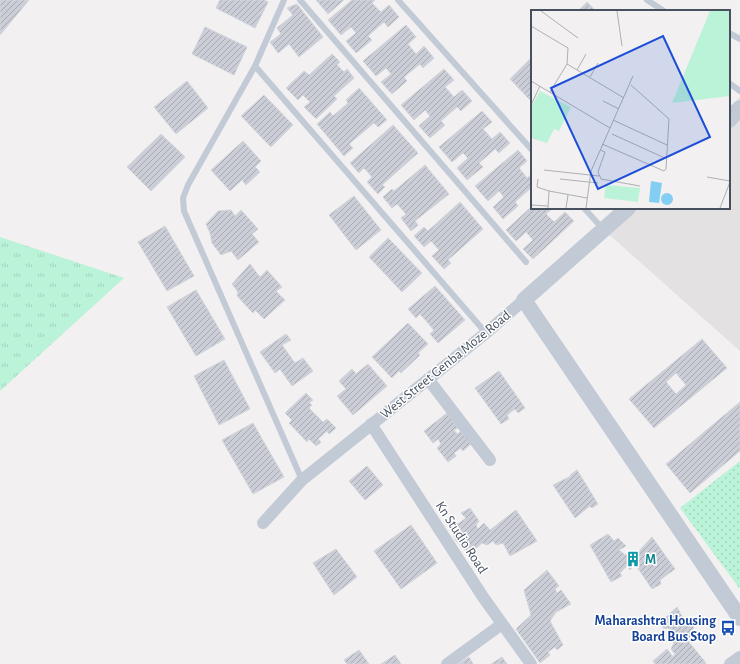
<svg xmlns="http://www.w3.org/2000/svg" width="740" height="664" viewBox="0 0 740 664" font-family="'Alegreya Sans',sans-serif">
	<defs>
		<pattern id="grass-tufts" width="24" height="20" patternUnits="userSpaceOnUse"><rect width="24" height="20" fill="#bbf3d8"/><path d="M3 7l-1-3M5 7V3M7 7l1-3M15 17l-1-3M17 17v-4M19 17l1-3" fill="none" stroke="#a2d2bc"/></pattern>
		<pattern id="park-dots" width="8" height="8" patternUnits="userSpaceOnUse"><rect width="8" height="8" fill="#bbf3d8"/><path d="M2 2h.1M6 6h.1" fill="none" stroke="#a2d2bc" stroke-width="1.8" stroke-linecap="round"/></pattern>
		<pattern id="building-hatch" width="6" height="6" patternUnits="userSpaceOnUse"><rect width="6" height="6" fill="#cbced6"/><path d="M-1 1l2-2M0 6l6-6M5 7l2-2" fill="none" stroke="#a7aab1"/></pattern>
	</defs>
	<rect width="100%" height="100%" fill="#f2f0f0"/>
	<path fill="#e3e1e2" d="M740,97V351L604,230L626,208H729V108Z"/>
	<path fill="url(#grass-tufts)" d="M0,237L124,278L0,391Z"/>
	<path fill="url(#park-dots)" d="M740,461V589L680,508Z"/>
	<path fill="url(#building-hatch)" stroke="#d3d5dc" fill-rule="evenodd" d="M0,0H29L0,35Z
		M220,0H264L268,2L255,28L216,8Z
		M316,0H344L328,14Z
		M352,0H375L372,3L381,12L389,5L399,17L388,27L384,22L368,36L372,40L356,53L346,41L356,33L351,27L341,35L328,20Z
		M587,2L596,11H578Z
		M297,4L323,37L299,57L289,44L278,53L270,42L281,34L277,28L293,15L287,8Z
		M406,25L416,37L408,44L416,54L424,46L434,58L423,68L420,64L404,77L407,81L392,94L381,82L391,74L386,68L376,76L363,61Z
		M205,27L247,47L234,75L192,54Z
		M332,54L340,62L337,65L344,72L347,69L354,78L334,96L337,99L316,119L304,107L310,102L303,95L298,100L286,88L304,71L309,75Z
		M532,57V102L510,79Z
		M444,69L454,80L445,87L454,97L462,90L472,101L461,111L457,107L441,121L445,125L430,138L419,126L430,116L425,110L414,120L401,105Z
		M187,81L208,108L176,134L154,107Z
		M359,88L387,120L378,127L374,123L349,144L353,148L344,156L317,124L330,112L333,116L348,103L346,100Z
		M264,95L293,125L271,147L241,116Z
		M482,111L492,122L483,129L492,139L500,132L510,143L499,153L495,149L479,163L483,167L467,180L457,168L468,158L463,153L452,162L439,147Z
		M393,125L418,153L382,185L385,187L378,194L367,182L372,177L364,168L359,173L350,163Z
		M161,134L185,157L151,191L127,167Z
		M243,141L261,161L255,167L260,172L246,185L242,180L230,191L211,170Z
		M518,150L527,161L519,168L527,178L532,174V189L531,188L515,202L518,206L503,219L493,207L504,197L499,191L488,201L475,186Z
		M425,165L449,194L415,221L418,225L411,231L401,218L406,214L397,204L392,208L383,197L392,189L394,191Z
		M354,196L381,230L356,250L329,215Z
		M460,202L483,229L448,260L451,263L444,269L432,256L439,250L431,241L424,247L414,236L424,227L428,231Z
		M532,206V208H553L546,214L554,222L565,212L574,221L533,259L523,249L533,240L526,232L516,241L506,230Z
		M231,210L235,216L241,210L258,229L252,234L259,242L238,260L231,251L221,255L212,243L210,233L206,224L218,211Z
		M165,226L194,276L167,291L138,242Z
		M388,238L422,273L402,292L369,257Z
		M250,264L260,277L267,270L282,287L276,291L285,300L264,319L255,310L253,313L237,296L238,292L232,284Z
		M435,286L465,320L438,343L430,334L434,330L420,314L416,318L408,309Z
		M196,290L225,339L196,356L167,307Z
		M408,323L428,344L418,353L420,355L401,373L399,371L392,378L372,357Z
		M286,334L291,340L282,345L295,363L303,358L313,371L292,386L280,369L275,373L260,352Z
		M702,339L727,368L654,428L629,399ZM676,373L686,385L676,394L666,382Z
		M224,360L250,409L219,425L194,376Z
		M368,364L387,386L353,415L337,396L346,389L339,381L352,369L356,374Z
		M499,371L525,408L518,413L515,409L507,415L509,419L501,424L475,388Z
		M306,393L313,400L309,403L312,405L309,408L323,422L327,419L336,428L329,434L327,431L318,439L321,442L316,446L309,439L307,442L289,423L292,420L285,413Z
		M740,402V451L690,493L666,464Z
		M447,413L458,428L454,430L457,434L461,431L471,444L463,451L461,448L454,453L456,456L448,462L437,448L441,444L438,439L433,443L424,431Z
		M253,423L284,477L253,494L222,440Z
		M367,466L383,485L365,500L349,481Z
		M577,470L598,504L592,508L590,506L575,518L553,485L571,476L570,475Z
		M470,508L479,521L476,525L478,529L484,523L490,530L516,510L537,541L510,556L503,543L496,545L493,541L487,545L482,543L470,554L456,541L448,522L453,520L458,524L466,518L461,513Z
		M411,525L437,563L401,589L374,551Z
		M608,534L614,541L618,538L626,546L619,550L625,555L638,552L652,537L675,569L660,580L661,584L652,589L635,564L630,570L627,566L620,573L622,576L611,582L590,545Z
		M336,549L357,577L334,595L313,563Z
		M547,570L559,586L555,589L557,593L561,590L571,604L556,612L550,621L563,645L557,650L555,647L548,652L550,655L540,663L516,629L531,615L524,590Z
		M677,607L684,620L687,617L694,628L690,632L693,637L688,641L706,663L704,664H655L653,661L667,649L673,657L675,654L671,649L674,643L672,639L673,636L668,628L664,629L661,622Z
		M359,650L369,664H347L344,660Z
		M395,655L401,664H381Z
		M469,657L473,664H458Z
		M502,657L507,664H491Z"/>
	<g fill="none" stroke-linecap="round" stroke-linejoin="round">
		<path stroke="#c2cad6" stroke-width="6" d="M284,0L255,66L188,185L183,198L184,211L302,480
			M300,0L526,262
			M398,0L532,150
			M647,0L664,11
			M729,33L740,39
			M255,66L486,333
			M729,83L740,91
			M584,208L603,229"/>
		<path stroke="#c2cad6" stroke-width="12" d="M428,379L490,460
			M371,424L483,597L531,664
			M263,523L302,480L486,333L524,300
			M447,664L502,624
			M730,664L740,657"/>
		<path stroke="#c2cad6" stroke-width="16" d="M729,120L740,108
			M628,208L524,300L740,618"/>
	</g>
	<defs>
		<g id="building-bare" transform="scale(1.2)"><path d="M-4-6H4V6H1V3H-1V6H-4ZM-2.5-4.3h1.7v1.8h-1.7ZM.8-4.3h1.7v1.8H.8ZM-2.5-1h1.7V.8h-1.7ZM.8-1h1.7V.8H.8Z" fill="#0f9aa8" stroke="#fff" stroke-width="2.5" paint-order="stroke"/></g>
		<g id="bus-bare" transform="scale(1.2)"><path d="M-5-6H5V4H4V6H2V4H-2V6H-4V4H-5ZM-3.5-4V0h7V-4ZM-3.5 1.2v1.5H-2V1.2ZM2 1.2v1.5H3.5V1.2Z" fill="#1a4fb4" stroke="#fff" stroke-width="2.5" paint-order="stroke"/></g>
	</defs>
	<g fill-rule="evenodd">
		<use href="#building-bare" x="633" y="559"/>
		<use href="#bus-bare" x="728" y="628"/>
	</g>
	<g text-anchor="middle" stroke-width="3" stroke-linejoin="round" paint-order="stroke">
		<g font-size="14" fill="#46505f" stroke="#fff">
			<text transform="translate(445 364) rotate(-39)" y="5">West Street Genba Moze Road</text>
			<text transform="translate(462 537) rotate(57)" y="5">Kn Studio Road</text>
		</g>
		<g font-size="14" font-weight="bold" fill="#0d838f" stroke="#fff" text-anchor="start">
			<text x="645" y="564">M</text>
		</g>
		<g font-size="14" font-weight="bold" fill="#164399" stroke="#fff" text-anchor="end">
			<text x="716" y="625">Maharashtra Housing<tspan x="716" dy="16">Board Bus Stop</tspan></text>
		</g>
	</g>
	<g transform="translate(531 10)">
		<rect width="199" height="199" fill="#f2f0f0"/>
		<path d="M179,1H199V86L141,93Z" fill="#bbf3d8"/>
		<path d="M9,81L40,97L28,121L23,119L16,133L0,128V97Z" fill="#bbf3d8"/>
		<path d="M75,175L109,178L107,192L73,188Z" fill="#bbf3d8"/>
		<path d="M120,171L131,173L128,193L118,192ZM130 189a6 6 0 1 1 12 0a6 6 0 1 1-12 0Z" fill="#85cef3"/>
		<path fill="none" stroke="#adb0b6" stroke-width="1" d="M10,1L47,28M86,1L91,36M0,16L37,38L36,54M36,54L93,88M46,60L55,44M59,67L67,53M0,71L79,118M19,82L36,54M72,91L88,99M0,95L9,76M82,110L136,135M81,124L136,149M71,134L133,161L135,159L138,109L100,75M69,140L74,142L67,162L70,169L109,176M13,160L68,166M176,167L199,171M7,169L6,177L18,181M29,169L67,173M0,195L17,196M17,198L18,181L56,188M35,198L37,185M55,198L60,161L102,66M189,198L199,172"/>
		<path fill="#1d4ed8" fill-opacity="0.15" stroke="#1d4ed8" stroke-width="2" d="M132,26L179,127L67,179L20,78Z"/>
		<rect width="199" height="199" fill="none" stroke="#46505f" stroke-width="2"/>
	</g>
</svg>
